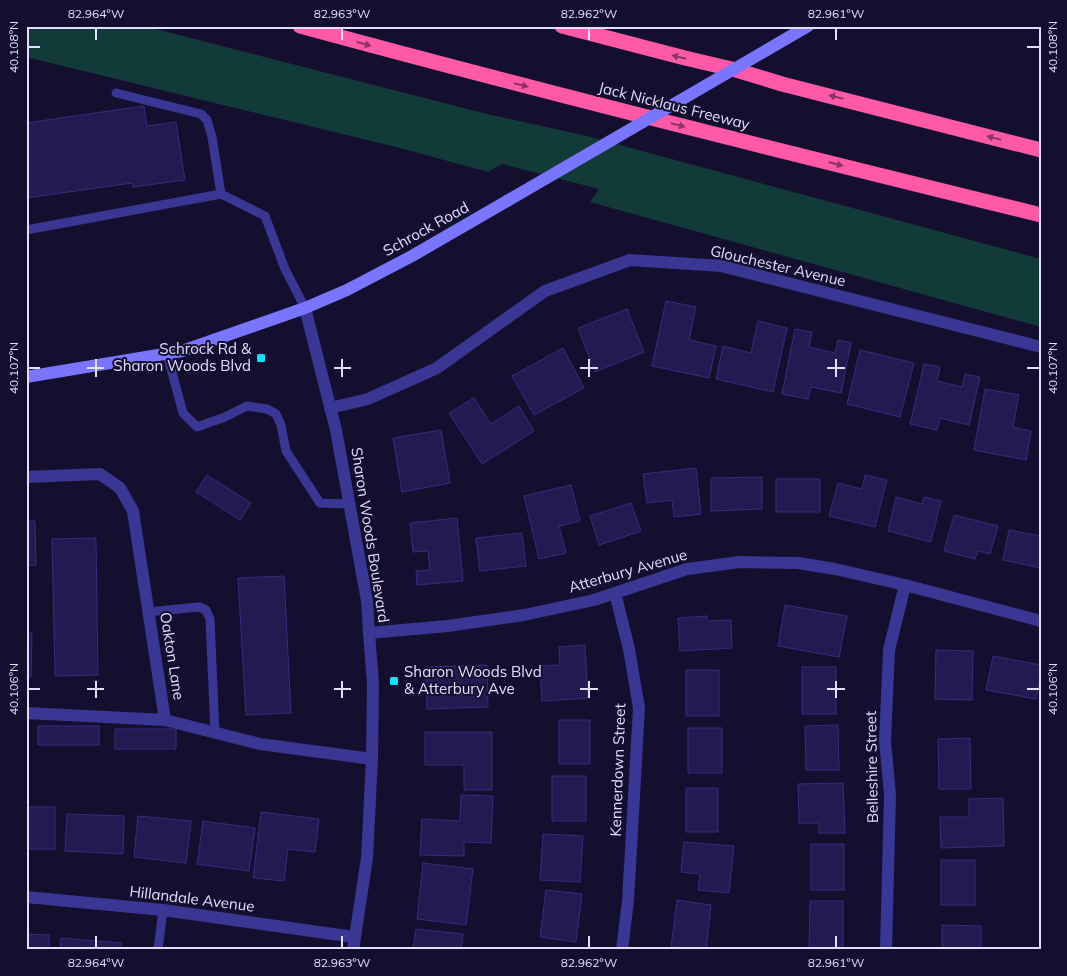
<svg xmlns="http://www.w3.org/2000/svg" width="1067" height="976" viewBox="0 0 1067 976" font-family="Mulish,sans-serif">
	<rect width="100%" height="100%" fill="#150f2f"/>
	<path fill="#113a39" d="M26,26H144L487,114L587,136L1041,259V327L590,202L599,189L502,164L488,172L400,148L26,57Z"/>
	<path fill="#251952" stroke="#3b2981" d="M144,106L147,126L176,122L185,180L133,187L132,183L26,198V123Z
		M666,301L696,307L689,340L716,346L709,378L652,366Z
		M627,309L644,352L595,372L578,328Z
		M758,321L787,328L773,392L716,379L723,346L751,353Z
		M795,329L812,332L809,347L835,353L838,340L851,343L841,393L811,387L808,399L782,394Z
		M563,348L584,388L534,415L512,376Z
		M860,350L914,363L900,417L847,404Z
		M924,364L940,367L937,381L962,387L965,374L980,377L969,425L940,418L937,430L910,424Z
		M985,389L1019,395L1013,427L1031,431L1026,460L974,450Z
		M474,398L491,424L519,406L534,431L482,464L449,413Z
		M441,430L450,483L402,492L393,438Z
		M696,468L701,514L674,517L672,500L647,503L643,474Z
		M207,475L251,503L240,520L196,492Z
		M865,475L887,480L875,527L829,516L838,483L862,489Z
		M762,477V509L711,511V478Z
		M776,479H820V512H776Z
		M571,485L580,521L559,526L566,553L539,559L524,496Z
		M896,497L922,504L924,497L941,501L931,542L888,531Z
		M631,503L641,531L599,545L590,516Z
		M954,515L998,526L990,554L978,551L975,559L944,551Z
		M457,518L463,581L417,585L416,571L430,570L428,551L413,552L410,523Z
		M26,521H35L36,565H26Z
		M1009,530L1041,536V568L1003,560Z
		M522,533L526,566L480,571L476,538Z
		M96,538L98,675L55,676L52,539Z
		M284,576L291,713L246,715L238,578Z
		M785,605L847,616L839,657L778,646Z
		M707,616V621L731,620L732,648L680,651L678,618Z
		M26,633H32L31,677H26Z
		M585,645L588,698L542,701L540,666L560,665L559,647Z
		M936,650L973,651L972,700L935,699Z
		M993,656L1041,665V674L1036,699L986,690Z
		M487,665L488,707L427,709L426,667Z
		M802,667H836V714H802Z
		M686,670H719V716H686Z
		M559,720H590V764H559Z
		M838,725L839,770H806L805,726Z
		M38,726H99V745H38Z
		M688,728H722V773H688Z
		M115,729H176V749H115Z
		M425,732H492V790H464V765H425Z
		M970,738L971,789H939L938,739Z
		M552,776H586V821H552Z
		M843,783L845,833H819V823H799L798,784Z
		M686,788H718V832H686Z
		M461,795L493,796L491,843L464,842V856L420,855L422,819L460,821Z
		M1003,798L1004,846L941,848L940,817H969V799Z
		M26,807H55V849H26Z
		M261,812L319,819L315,852L288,849L284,881L253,878Z
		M67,814L124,816L123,854L65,851Z
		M138,816L191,821L186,863L134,857Z
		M203,821L255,828L249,871L197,864Z
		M543,834L583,836L580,882L540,880Z
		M684,842L734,846L729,893L698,890L700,874L681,872Z
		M811,844H844V890H811Z
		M941,860H975V905H941Z
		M423,863L473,869L466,925L417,919Z
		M546,890L582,894L576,942L540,937Z
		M677,900L711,905L706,950L671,947Z
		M810,901H843V950H809Z
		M942,925L981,926V950H942Z
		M416,929L463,934L461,950H413Z
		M26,934L49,935V950H26Z
		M61,938L121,943V950H60Z"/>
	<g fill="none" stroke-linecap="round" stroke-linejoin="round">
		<path stroke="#3a3693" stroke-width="9" d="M116,93L201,114L207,120L212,137L221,194
			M26,230L221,194L265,216L285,269L305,308
			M167,354L183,413L197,427L225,417L247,406L267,409L276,414L281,425L286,451L320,503L349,504
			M148,612L199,607L206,610L210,619L215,733
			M158,950L163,910"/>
		<path stroke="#3a3693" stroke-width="12" d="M330,408L368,399L437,368L545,291L630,260L721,266L1041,347
			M26,477L100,474L120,488L133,511L165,720
			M615,593L629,649L639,708L628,901L622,950
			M369,633L448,626L524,615L594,600L687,569L740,562L798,563L835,569L905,585L1041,621
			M26,713L165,720L260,744L372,759
			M26,897L163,910L354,937
			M886,950L890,795L885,741L889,650L905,585"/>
		<path stroke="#3a3693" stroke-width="12" d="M305,308L336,430L367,601L369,633L373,683L372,759L367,858L353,950"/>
		<path stroke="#7975ff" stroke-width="12" d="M26,377L182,351L305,308L347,290L412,256L507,201"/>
		<path stroke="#ff59a7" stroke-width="15" d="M300,26C546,93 793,154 1041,215
			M562,26L685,58L736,70L782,84L1041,150"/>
		<path stroke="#7975ff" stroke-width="12" d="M507,201L808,26"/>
	</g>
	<defs><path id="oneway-solid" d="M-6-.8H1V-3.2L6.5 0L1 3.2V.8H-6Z" transform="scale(1.25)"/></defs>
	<g fill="#8a346b">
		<use href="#oneway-solid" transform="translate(364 44) rotate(15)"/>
		<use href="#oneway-solid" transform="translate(679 57) rotate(-166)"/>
		<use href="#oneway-solid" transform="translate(521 85) rotate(14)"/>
		<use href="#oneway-solid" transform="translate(836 97) rotate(-166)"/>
		<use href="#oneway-solid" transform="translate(678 125) rotate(14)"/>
		<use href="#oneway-solid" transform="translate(994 138) rotate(-166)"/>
		<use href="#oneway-solid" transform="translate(836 164) rotate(14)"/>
	</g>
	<path fill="none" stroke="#e2deff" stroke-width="2" d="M96,28V40M342,28V40M589,28V40M836,28V40M28,47H40M1027,47H1040M96,359V377M342,359V377M589,359V377M836,359V377M28,368H40M87,368H104M334,368H351M580,368H598M827,368H845M1027,368H1040M96,681V698M342,681V698M589,681V698M836,681V698M28,689H40M87,689H104M334,689H351M580,689H598M827,689H845M1027,689H1040M96,936V948M342,936V948M589,936V948M836,936V948"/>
	<g fill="#0ae4ff" stroke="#150f2f" stroke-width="2">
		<rect x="256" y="353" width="10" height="10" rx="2.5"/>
		<rect x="389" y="676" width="10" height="10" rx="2.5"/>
	</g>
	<g text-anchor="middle" stroke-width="4" stroke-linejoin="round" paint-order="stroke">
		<g font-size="15" fill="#e2deff" stroke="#150f2f">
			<text transform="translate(674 106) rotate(14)" y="5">Jack Nicklaus Freeway</text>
			<text transform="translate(426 229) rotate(-29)" y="5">Schrock Road</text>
			<text transform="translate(778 266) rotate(13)" y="5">Glouchester Avenue</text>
			<text transform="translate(370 535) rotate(81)" y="5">Sharon Woods Boulevard</text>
			<text transform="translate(628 571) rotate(-16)" y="5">Atterbury Avenue</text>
			<text transform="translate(172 656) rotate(81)" y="5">Oakton Lane</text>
			<text transform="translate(872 767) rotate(-91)" y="5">Belleshire Street</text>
			<text transform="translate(618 770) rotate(-88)" y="5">Kennerdown Street</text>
			<text transform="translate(192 899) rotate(7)" y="5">Hillandale Avenue</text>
		</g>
		<g font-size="15" fill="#e2deff" stroke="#150f2f" text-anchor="end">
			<text x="251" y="354">Schrock Rd &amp;<tspan x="251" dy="17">Sharon Woods Blvd</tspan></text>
			<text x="404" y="677" text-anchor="start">Sharon Woods Blvd<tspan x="404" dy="17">&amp; Atterbury Ave</tspan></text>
		</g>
	</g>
	<rect width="1067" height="976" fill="none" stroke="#150f2f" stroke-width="55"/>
	<rect x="28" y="28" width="1012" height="920" fill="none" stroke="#e2deff" stroke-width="2"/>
	<g font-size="12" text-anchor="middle" fill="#e2deff">
		<text x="96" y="18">82.964°W</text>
		<text x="342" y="18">82.963°W</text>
		<text x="589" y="18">82.962°W</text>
		<text x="836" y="18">82.961°W</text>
		<text transform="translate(14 47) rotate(-90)" y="4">40.108°N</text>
		<text transform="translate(1053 47) rotate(-90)" y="4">40.108°N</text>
		<text transform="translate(14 368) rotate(-90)" y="4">40.107°N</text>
		<text transform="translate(1053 368) rotate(-90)" y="4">40.107°N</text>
		<text transform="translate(14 689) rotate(-90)" y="4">40.106°N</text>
		<text transform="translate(1053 689) rotate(-90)" y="4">40.106°N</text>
		<text x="96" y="967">82.964°W</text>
		<text x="342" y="967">82.963°W</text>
		<text x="589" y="967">82.962°W</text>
		<text x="836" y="967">82.961°W</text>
	</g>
</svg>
